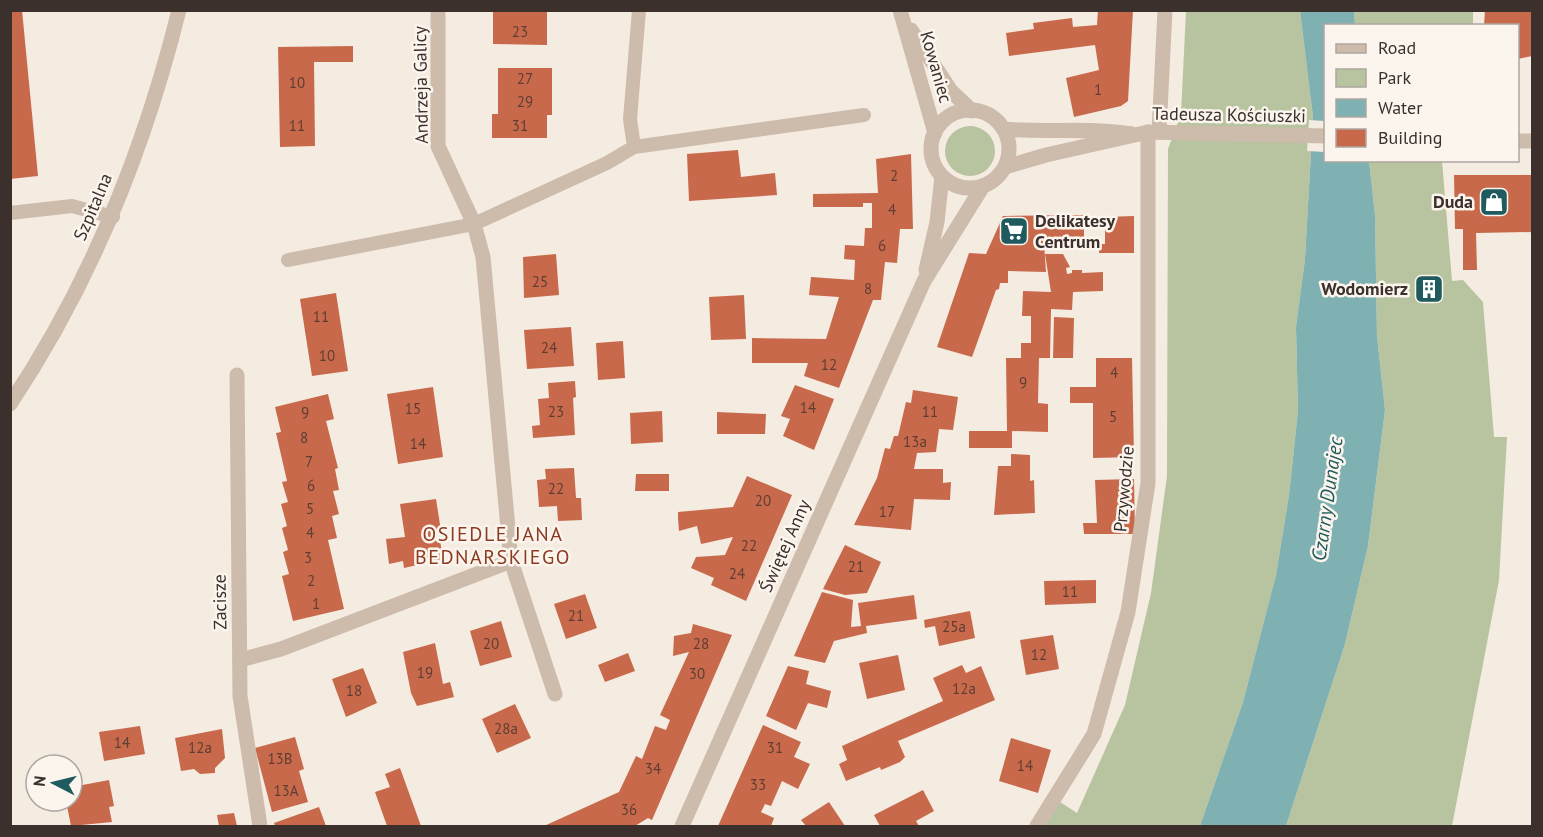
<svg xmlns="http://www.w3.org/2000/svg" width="1543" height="837" viewBox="0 0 1543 837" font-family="'PT Sans',sans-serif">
	<rect width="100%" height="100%" fill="#f4ebe1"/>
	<path fill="#b8c4a0" d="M1186,11H1300L1313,117L1305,259L1296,327L1298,411L1289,495L1276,575L1243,702L1200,826H1045L1060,802L1077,813L1125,705L1151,593L1167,476L1168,149L1181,114Z
		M1354,11H1473V25H1355Z
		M945 151a25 25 0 1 1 50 0a25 25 0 1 1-50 0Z
		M1369,161H1442L1452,281L1463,280L1483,302L1494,437H1507L1499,580L1452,826H1286L1345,644L1368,546L1385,410L1377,336L1375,215Z"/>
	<path fill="#7fb0b2" d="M1300,11H1354L1355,25L1326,26V160L1369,161L1375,215L1377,336L1385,410L1368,546L1345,644L1286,826H1200L1243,702L1276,575L1289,495L1298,411L1296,327L1305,259L1313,117Z"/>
	<path fill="#f4ebe1" d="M1309,120L1325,121V152L1307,151Z"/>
	<path fill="#c8694b" d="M10,10H22L38,176L10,179Z
		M493,10H547V45L493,44Z
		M1098,10H1133L1128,101L1121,106L1074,117L1066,78L1099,70L1095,45L1009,56L1006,33L1034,29L1033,23L1072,18L1073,27L1097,25Z
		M1485,10H1532V56L1518,59V26H1484Z
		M353,46V62H314L315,146L280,147L278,47Z
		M498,68H552V115H547V138H492V114H498Z
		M738,150L741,177L775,173L777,195L689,201L687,154Z
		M911,154L913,229H900L897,263L885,262L881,300H873L839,388L804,376L808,363H752V338L826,339L839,297L809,295L811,277L854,280L855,260L844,259L845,245L864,246L865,228H872V203H863V207H813V194L878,193L876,159Z
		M1454,175H1532V232L1476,233L1477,270H1463V229H1455Z
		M1084,215V243H1044L1046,272L1008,271V283H1000L999,289L996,290L972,357L937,347L969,253L986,254L1003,216Z
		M1134,216V253H1099V244H1105V217Z
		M556,254L559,295L524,298L523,257Z
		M1045,254H1063L1070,267L1066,268L1067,274L1072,273V270H1082V273L1103,272V291L1073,292L1072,310L1051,309L1050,358H1039L1038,403L1048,404V432L1012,431V448H969V431H1007L1006,358H1021V343H1031V316H1022L1023,291L1051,292Z
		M1424,283H1434V294H1424Z
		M336,293L348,371L312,376L300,299Z
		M744,295L746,339L711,340L709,297Z
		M1054,317L1074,318L1073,358H1053Z
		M571,327L574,366L527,369L524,330Z
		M623,341L625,378L598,380L596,343Z
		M1096,358H1132L1134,457L1093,458V403H1070V387H1096Z
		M575,381L576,397L573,398L575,435L533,438L532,426L540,425L538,399L549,398L548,383Z
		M795,385L834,399L814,450L783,436L790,419L781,416Z
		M433,387L443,457L398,464L387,394Z
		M913,390L958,397L953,430L939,429L936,452L917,453L914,469H943V483L951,482L950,500L914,499L911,530L854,525L877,478L885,448L890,449L894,436H898L906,402L911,403Z
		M328,394L334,419L326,421L338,468L335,469L339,490L333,491L339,514L332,516L337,538L328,540L344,609L293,621L282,576L289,574L283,552L288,550L282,528L287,526L281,504L288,502L282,482L287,481L276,433L281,432L275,407Z
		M662,411L663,442L631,444L630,413Z
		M717,412L766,414L765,434H717Z
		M1011,454L1030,455V481L1034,480L1035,513L994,515L998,466H1011Z
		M574,468L576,498H581L582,520L558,521L557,506L539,507L537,480L546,479L545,469Z
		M636,474H669V491H635Z
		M747,476L792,495L746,601L711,585L714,578L691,568L696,557L725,555L733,537L701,544L697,526L679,531L678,518V512L733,507Z
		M1134,479L1135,534H1084L1083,523H1097L1095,480Z
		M436,499L441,531L435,533L436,541L440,540L443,559L404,568L403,561L389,564L386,539L405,537L400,504Z
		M845,545L881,562L867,593L845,595L823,589Z
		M1096,580V603L1045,605L1044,581Z
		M822,592L853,600L851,627L861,626L858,603L914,595L917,619L866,626L867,633L834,641L825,663L794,656Z
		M585,594L597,628L566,639L554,604Z
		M970,611L975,638L939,646L935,626L925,628L924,620Z
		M501,621L512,657L480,666L470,631Z
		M693,624L732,635L652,820L648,818L635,826H544L619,792L636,756L642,759L655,726L666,730L670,720L660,715L689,652L673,656L674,636L691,633Z
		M1053,635L1059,669L1026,675L1020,640Z
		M435,643L443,684L450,682L454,697L417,706L411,693L403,652Z
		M628,653L635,671L605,682L598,665Z
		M898,655L905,690L867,699L859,663Z
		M962,665L966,673L981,666L995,700L898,741L905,757L900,762L881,770L880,767L846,781L839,764L847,760L842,746L943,701L933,678Z
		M788,666L809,671L806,684L831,691L827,708L808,703L796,730L766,716Z
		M363,668L377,703L346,717L332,679Z
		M515,704L531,738L497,753L482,719Z
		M763,725L801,742L794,757L810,764L798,789L782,781L771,806L765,804L761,812L774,818L771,826H718Z
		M140,726L145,754L104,761L99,732Z
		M222,729L225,758L215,768V773L200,774L194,769L181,771L175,738Z
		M295,737L304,769L299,771L308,802L272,812L255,748Z
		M1011,738L1051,750L1038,793L999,781Z
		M400,768L421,826H387L375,792L390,787L385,774Z
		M109,780L114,806L109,807L112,822L71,826L66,801H72V787Z
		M923,790L934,811L916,821L919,826H880L874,815Z
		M829,802L845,826H806L801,820Z
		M319,807L326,826H275L274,823Z
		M234,813L237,826H219L217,815Z"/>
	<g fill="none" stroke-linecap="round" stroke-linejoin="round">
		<path stroke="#cdbbac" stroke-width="14" d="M634,147L630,119L639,10
			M10,213L72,206L113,217
			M288,260L474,224L607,163L634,147L864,115"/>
		<path stroke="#cdbbac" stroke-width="15" d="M438,10V146L474,224L483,257L511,561L555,694
			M1159,132L1165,10
			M237,375L240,696L260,826
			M10,404C91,283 144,151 179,10
			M240,660L281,649L511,561
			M1037,826L1094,734L1128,612L1148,483V132"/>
		<path stroke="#cdbbac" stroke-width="15" d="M900,10L935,133
			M911,30L951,91L972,111
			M931 149a39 39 0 1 1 78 0a39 39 0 1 1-78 0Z
			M1003,129C1046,133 1090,127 1132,134
			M1518,141H1532
			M1005,167L1046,155L1148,132L1326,136
			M926,270L937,222L942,176
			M682,826L924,281L983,186"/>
	</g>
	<defs>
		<g id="shop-square" transform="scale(1.5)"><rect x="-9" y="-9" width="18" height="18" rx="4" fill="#1f5a5e" stroke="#fbf5ee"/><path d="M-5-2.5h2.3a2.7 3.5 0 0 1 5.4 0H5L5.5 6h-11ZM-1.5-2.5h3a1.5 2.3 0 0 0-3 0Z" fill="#fff"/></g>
		<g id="supermarket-square" transform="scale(1.5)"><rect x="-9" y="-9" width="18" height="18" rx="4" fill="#1f5a5e" stroke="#fbf5ee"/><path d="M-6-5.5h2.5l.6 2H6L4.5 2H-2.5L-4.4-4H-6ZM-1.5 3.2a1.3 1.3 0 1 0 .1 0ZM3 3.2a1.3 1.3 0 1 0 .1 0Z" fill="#fff"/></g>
		<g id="building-square" transform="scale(1.5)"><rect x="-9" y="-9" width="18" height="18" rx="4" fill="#1f5a5e" stroke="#fbf5ee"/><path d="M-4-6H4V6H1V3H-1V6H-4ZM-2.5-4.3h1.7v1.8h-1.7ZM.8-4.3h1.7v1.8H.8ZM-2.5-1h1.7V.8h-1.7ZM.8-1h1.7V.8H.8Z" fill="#fff"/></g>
	</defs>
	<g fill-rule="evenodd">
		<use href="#shop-square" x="1494" y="202"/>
		<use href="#supermarket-square" x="1014" y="231"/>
		<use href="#building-square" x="1429" y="289"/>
	</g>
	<g text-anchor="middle" stroke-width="5" stroke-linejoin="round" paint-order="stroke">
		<g font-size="15" fill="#5e3e33">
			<text x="520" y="37">23</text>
			<text x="525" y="84">27</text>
			<text x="297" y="88">10</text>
			<text x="1098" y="95">1</text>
			<text x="525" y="107">29</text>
			<text x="297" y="131">11</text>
			<text x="520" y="131">31</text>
			<text x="894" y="181">2</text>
			<text x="892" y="215">4</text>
			<text x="882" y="251">6</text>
			<text x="540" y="287">25</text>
			<text x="868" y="294">8</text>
			<text x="321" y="322">11</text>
			<text x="549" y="353">24</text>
			<text x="327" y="361">10</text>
			<text x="829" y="370">12</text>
			<text x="1114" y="378">4</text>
			<text x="1023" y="388">9</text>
			<text x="808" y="413">14</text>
			<text x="413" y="414">15</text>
			<text x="556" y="417">23</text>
			<text x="930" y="417">11</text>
			<text x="305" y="418">9</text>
			<text x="1113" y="422">5</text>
			<text x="304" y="443">8</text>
			<text x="915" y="447">13a</text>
			<text x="418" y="449">14</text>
			<text x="309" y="467">7</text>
			<text x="311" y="491">6</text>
			<text x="556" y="494">22</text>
			<text x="763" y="506">20</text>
			<text x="310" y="514">5</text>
			<text x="887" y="517">17</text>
			<text x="310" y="538">4</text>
			<text x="749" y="551">22</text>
			<text x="308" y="563">3</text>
			<text x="856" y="572">21</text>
			<text x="737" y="579">24</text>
			<text x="311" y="586">2</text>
			<text x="1070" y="597">11</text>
			<text x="316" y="609">1</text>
			<text x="576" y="621">21</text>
			<text x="954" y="632">25a</text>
			<text x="491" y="649">20</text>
			<text x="701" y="649">28</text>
			<text x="1039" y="660">12</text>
			<text x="425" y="678">19</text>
			<text x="697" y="679">30</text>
			<text x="964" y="694">12a</text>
			<text x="354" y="696">18</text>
			<text x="506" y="734">28a</text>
			<text x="122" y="748">14</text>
			<text x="200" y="753">12a</text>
			<text x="775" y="753">31</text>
			<text x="280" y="764">13B</text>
			<text x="1025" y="771">14</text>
			<text x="653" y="774">34</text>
			<text x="758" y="790">33</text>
			<text x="286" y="796">13A</text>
			<text x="629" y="815">36</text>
		</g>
		<g font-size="18" fill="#3b302b" stroke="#fbf5ee">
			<text transform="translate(936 67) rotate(74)" y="6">Kowaniec</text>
			<text transform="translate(421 85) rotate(-91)" y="6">Andrzeja Galicy</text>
			<text transform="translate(1229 115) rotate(1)" y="6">Tadeusza Kościuszki</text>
			<text transform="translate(93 207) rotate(-67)" y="6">Szpitalna</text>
			<text transform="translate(1124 489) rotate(-85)" y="6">Przywodzie</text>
			<text transform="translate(785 546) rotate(-66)" y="6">Świętej Anny</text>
			<text transform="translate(220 602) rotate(-91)" y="6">Zacisze</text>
		</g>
		<g font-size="18" font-weight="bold" fill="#3b302b" stroke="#fbf5ee" text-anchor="end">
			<text x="1473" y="208">Duda</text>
			<text x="1035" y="227" text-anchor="start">Delikatesy<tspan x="1035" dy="21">Centrum</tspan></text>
			<text x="1408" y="295">Wodomierz</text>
		</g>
		<g font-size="20" font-style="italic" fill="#1f5a5e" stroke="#fbf5ee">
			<text transform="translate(1327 499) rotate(-82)" y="7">Czarny Dunajec</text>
		</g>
		<g font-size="20" letter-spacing="1.5" fill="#8c3b22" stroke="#fbf5ee">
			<text x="493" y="541">OSIEDLE JANA<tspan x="493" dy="23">BEDNARSKIEGO</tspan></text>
		</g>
	</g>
	<rect width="1543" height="837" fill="none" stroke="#3b302b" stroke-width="24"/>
	<rect x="1324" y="24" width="195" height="138" fill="#fbf5ee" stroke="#aea6a0" stroke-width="1.5"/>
	<rect x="1336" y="44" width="30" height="9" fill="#cdbbac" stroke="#aea6a0" stroke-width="1.5"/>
	<text x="1378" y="54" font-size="18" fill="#3b302b">Road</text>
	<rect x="1336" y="69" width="30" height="18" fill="#b8c4a0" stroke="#aea6a0" stroke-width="1.5"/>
	<text x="1378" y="84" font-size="18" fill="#3b302b">Park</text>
	<rect x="1336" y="99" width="30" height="18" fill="#7fb0b2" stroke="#aea6a0" stroke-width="1.5"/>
	<text x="1378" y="114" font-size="18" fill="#3b302b">Water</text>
	<rect x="1336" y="129" width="30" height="18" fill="#c8694b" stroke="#aea6a0" stroke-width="1.5"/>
	<text x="1378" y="144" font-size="18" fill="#3b302b">Building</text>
	<g transform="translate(54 783) rotate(277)"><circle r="28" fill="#fbf5ee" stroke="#aea6a0" stroke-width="1.5"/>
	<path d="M0-4.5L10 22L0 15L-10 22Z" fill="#1f5a5e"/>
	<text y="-9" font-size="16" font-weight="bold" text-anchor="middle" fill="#3b302b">N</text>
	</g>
</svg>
